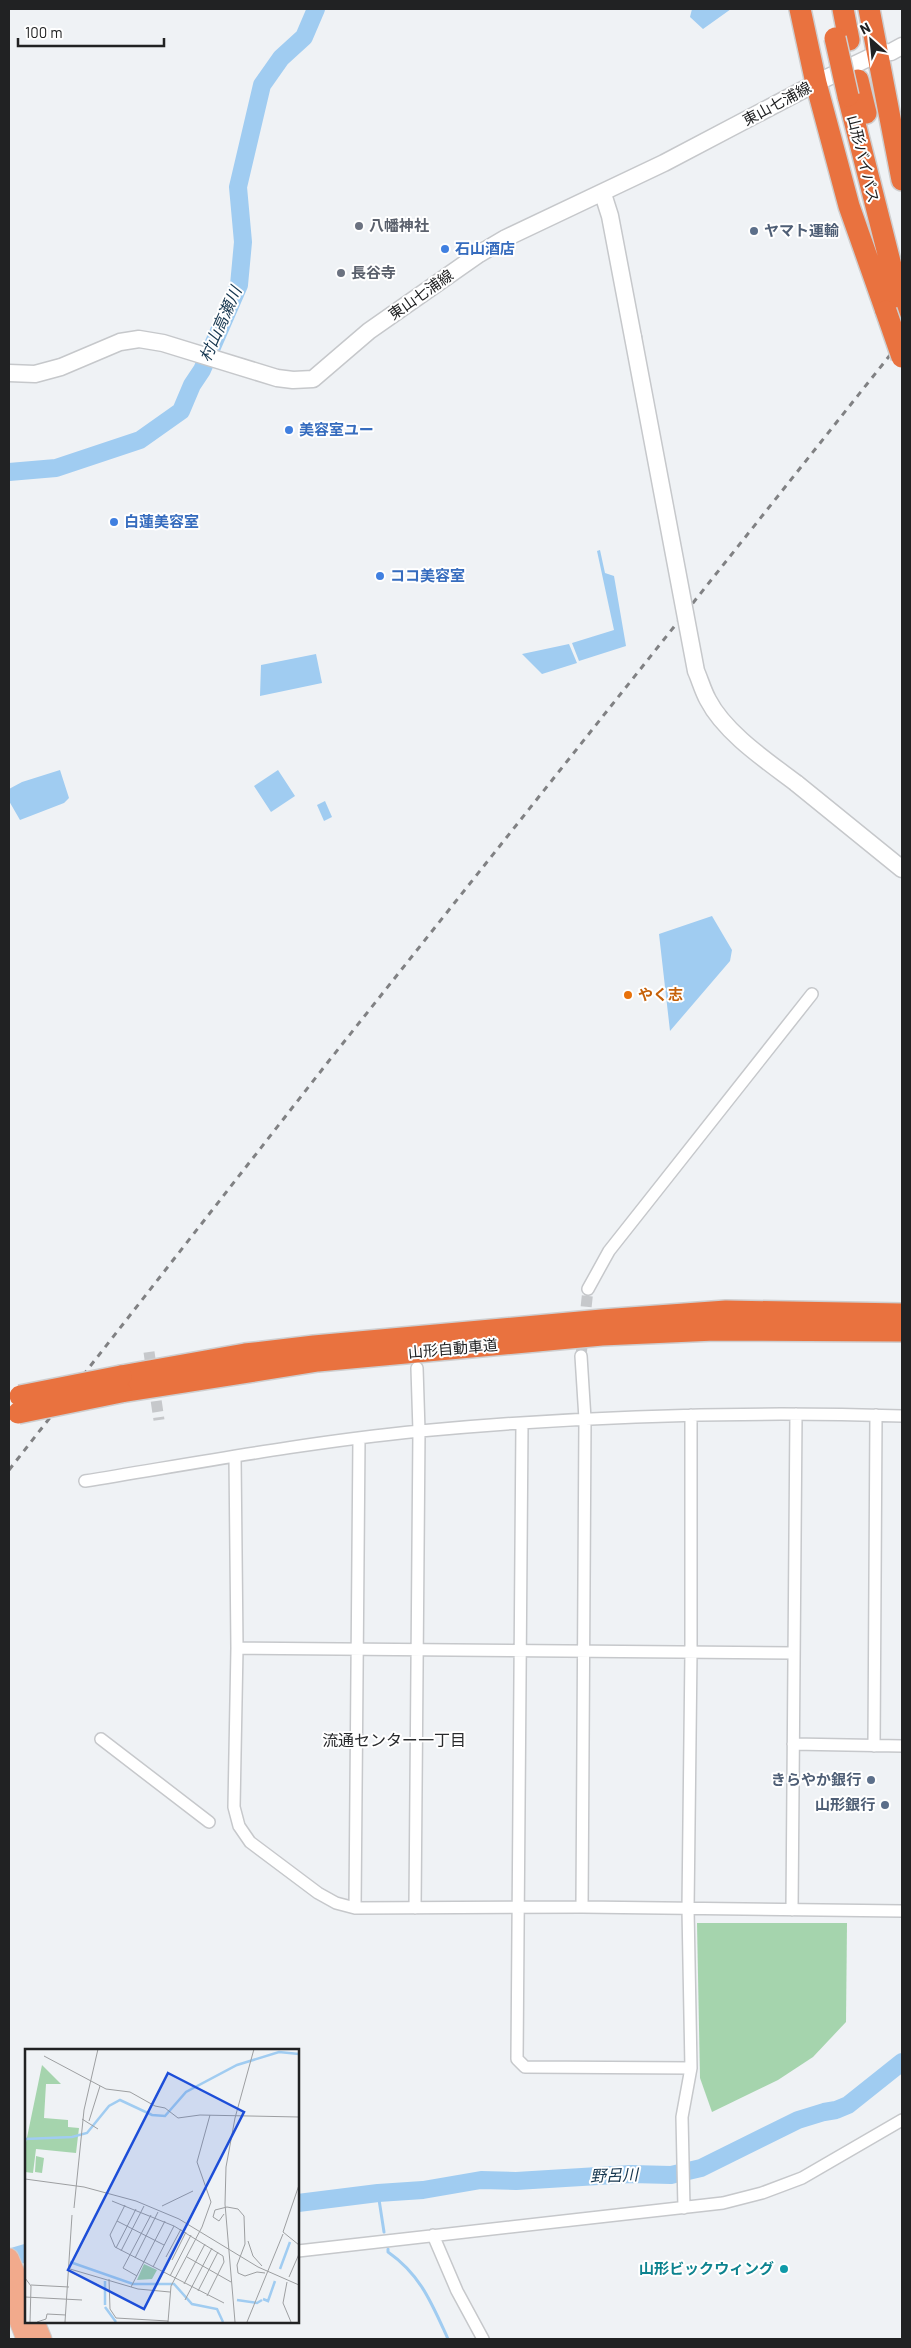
<svg xmlns="http://www.w3.org/2000/svg" width="911" height="2348" viewBox="0 0 911 2348" font-family="Barlow,'Noto Sans JP',sans-serif">
	<rect width="100%" height="100%" fill="#eff2f5"/>
	<path fill="#a5d4ad" d="M697,1923H847L846,2022L813,2057L778,2080L712,2112L700,2078Z"/>
	<path fill="#a0ccf1" d="M692,9H731L703,29L690,17Z
		M600,550L605,573L614,576L626,646L579,661L572,643L614,630L597,551Z
		M569,644L577,663L542,674L522,654Z
		M316,654L322,683L260,696L261,665Z
		M60,770L69,798L64,803L20,820L9,801V789L22,782Z
		M278,770L295,796L271,812L254,786Z
		M325,801L332,817L324,821L317,805Z
		M712,916L732,950L730,961L670,1031L659,934Z"/>
	<g fill="none" stroke-linecap="round" stroke-linejoin="round">
		<path stroke="#a0ccf1" stroke-width="3" d="M378,2193L384,2232
			M388,2249V2252C421,2275 432,2304 448,2339"/>
		<path stroke="#a0ccf1" stroke-width="18" d="M9,472L56,468L140,440L181,411L192,385L202,370L239,285L243,242L238,187L262,85L281,58L304,37L316,9
			M298,2203L378,2193L423,2190L481,2180L516,2181L631,2174L671,2175L701,2168L798,2120L824,2112L836,2110L848,2105L902,2062
			M9,2258L26,2253"/>
		<path stroke="#c6c8cb" stroke-width="11" stroke-dasharray="11 5.5" stroke-linecap="butt" d="M149,1352L159,1420
			M581,1356L588,1289"/>
		<g stroke="#c6c8cb" stroke-width="14">
			<path id="street" d="M588,1289L609,1251L812,994
				M581,1356L585,1419L582,1907
				M522,1424L517,2059L525,2067L691,2068
				M235,1457L237,1648L234,1807L239,1826L250,1842L318,1893L336,1903L355,1908L582,1907L902,1911
				M85,1481C196,1463 308,1442 420,1431C580,1416 742,1411 902,1416
				M237,1648L793,1653
				M101,1739L209,1822
				M793,1744L902,1746
				M874,1746L876,1415
				M355,1908L359,1439
				M415,1908L419,1431L417,1368
				M792,1910L796,1414
				M684,2208L682,2117L691,2068L688,1909L691,1652V1415
				M433,2235L457,2291L483,2339
				M298,2251L723,2203L762,2193L802,2178L902,2120"/>
		</g>
		<g stroke="#c6c8cb" stroke-width="19">
			<path id="secondary" d="M603,194L610,216L633,337
				M9,373L35,374L61,367L120,342L139,339L163,343L277,378L293,380L313,379L369,331L479,254L506,238L664,163L816,83L879,53L891,52L902,46
				M796,783L902,869"/>
		</g>
		<g stroke="#cececf" stroke-width="21">
			<path id="primary" d="M9,2258L26,2299
				M9,2295L26,2339
				M35,2322L42,2339"/>
		</g>
		<g stroke="#cececf" stroke-width="24">
			<path id="highway" d="M800,9L816,83L849,206L886,311
				M843,9L849,40
				M869,9L902,180
				M858,80L866,113
				M848,96L902,309
				M121,1376L245,1354L314,1346L602,1320L726,1311L902,1314
				M121,1392L318,1361L602,1335L715,1330L902,1331"/>
		</g>
		<use href="#street" stroke="#fff" stroke-width="11"/>
		<use href="#secondary" stroke="#fff" stroke-width="16"/>
		<use href="#primary" stroke="#f2aa8c" stroke-width="19"/>
		<use href="#highway" stroke="#e9723f" stroke-width="21"/>
		<path stroke="#808183" stroke-width="3" stroke-dasharray="6 6" stroke-linecap="butt" d="M9,1470L328,1062L902,340"/>
		<g stroke="#c6c8cb" stroke-width="19" stroke-linecap="butt">
			<path id="secondary-bridge" d="M633,337L696,671C700,680 703,691 708,700C725,733 767,761 796,783"/>
		</g>
		<g stroke="#cececf" stroke-width="24" stroke-linecap="butt">
			<path id="highway-bridge" d="M835,38L848,96
				M886,311L902,357
				M20,1396L121,1376
				M18,1413L121,1392"/>
		</g>
		<use href="#secondary-bridge" stroke="#fff" stroke-width="16"/>
		<use href="#highway-bridge" stroke="#e9723f" stroke-width="21"/>
	</g>
	<g fill="#6b7280" stroke="#fff" stroke-width="2">
		<circle cx="359" cy="226" r="5"/>
		<circle cx="341" cy="273" r="5"/>
	</g>
	<g fill="#5c6f8a" stroke="#fff" stroke-width="2">
		<circle cx="754" cy="231" r="5"/>
		<circle cx="871" cy="1780" r="5"/>
		<circle cx="885" cy="1805" r="5"/>
	</g>
	<g fill="#3f7fe0" stroke="#fff" stroke-width="2">
		<circle cx="445" cy="249" r="5"/>
		<circle cx="289" cy="430" r="5"/>
		<circle cx="114" cy="522" r="5"/>
		<circle cx="380" cy="576" r="5"/>
	</g>
	<circle fill="#e8710a" stroke="#fff" stroke-width="2" cx="628" cy="995" r="5"/>
	<circle fill="#0f9aa8" stroke="#fff" stroke-width="2" cx="784" cy="2269" r="5"/>
	<g text-anchor="middle" stroke-width="4" stroke-linejoin="round" paint-order="stroke">
		<g font-size="15" fill="#212223" stroke="#fff">
			<text transform="translate(777 104) rotate(-28)" y="5">東山七浦線</text>
			<text transform="translate(863 159) rotate(76)" y="5">山形バイパス</text>
			<text transform="translate(421 295) rotate(-35)" y="5">東山七浦線</text>
			<text transform="translate(453 1349) rotate(-5)" y="5">山形自動車道</text>
		</g>
		<g font-size="15" font-weight="bold" fill="#5b616d" stroke="#fff" text-anchor="start">
			<text x="369" y="231">八幡神社</text>
			<text x="351" y="278">長谷寺</text>
		</g>
		<g font-size="15" font-weight="bold" fill="#4e5e75" stroke="#fff" text-anchor="end">
			<text x="764" y="236" text-anchor="start">ヤマト運輸</text>
			<text x="861" y="1785">きらやか銀行</text>
			<text x="875" y="1810">山形銀行</text>
		</g>
		<g font-size="15" font-weight="bold" fill="#366cbe" stroke="#fff" text-anchor="start">
			<text x="455" y="254">石山酒店</text>
			<text x="299" y="435">美容室ユー</text>
			<text x="124" y="527">白蓮美容室</text>
			<text x="390" y="581">ココ美容室</text>
		</g>
		<g font-size="15" font-weight="bold" fill="#c56008" stroke="#fff" text-anchor="start">
			<text x="638" y="1000">やく志</text>
		</g>
		<g font-size="15" font-weight="bold" fill="#0d838f" stroke="#fff" text-anchor="end">
			<text x="774" y="2274">山形ビックウィング</text>
		</g>
		<g font-size="16" font-style="italic" fill="#14354e" stroke="#fff">
			<text transform="translate(220 324) rotate(-66)" y="6">村山高瀬川</text>
			<text transform="translate(614 2175) rotate(-2)" y="6">野呂川</text>
		</g>
		<g font-size="16" fill="#282a2c" stroke="#fff">
			<text x="394" y="1746">流通センター一丁目</text>
		</g>
	</g>
	<g transform="translate(25 2049)">
		<rect width="274" height="274" fill="#eff2f5"/>
		<path d="M17,16L36,35H21L19,69L43,71V78L54,79L51,104L11,100L8,124L0,123V98ZM11,107L19,109L17,124L10,123ZM119,215L132,221L127,230L112,231Z" fill="#a5d4ad"/>
		<path fill="none" stroke="#a0ccf1" stroke-width="2.5" d="M0,90L47,88L62,84L84,57L95,51L127,66L140,67L161,43L212,16L254,3L274,5M45,213L108,235H149L167,255L192,260L198,273M255,220L265,193M238,250L243,252L250,232M212,251L232,254L237,251M80,256V232M80,258L91,273"/>
		<path fill="none" stroke="#9d9fa1" stroke-width="1" d="M19,7L81,40L105,43L130,57L140,59L153,69L175,66L274,68M57,70L73,80M64,72L75,37M0,130L59,138L111,152L154,170L233,218L274,236M274,136L258,183L274,196M87,152L149,177L198,207L199,213L182,247M100,156L85,186L90,198L199,254M137,157L168,142M49,159L59,61L73,0M199,165L194,172L188,168L190,161L202,158L213,160L219,167L220,195L212,216L213,224L220,227L232,223L240,224M92,172L139,196M223,192L228,207L237,217M91,199L111,160M96,202L119,157M141,208L156,180M162,208L206,233M110,209L133,163M147,211L161,183M128,218L149,177M45,220L113,240L145,243M112,227L98,219L126,166M145,227L166,186M264,228L274,205M0,229L6,237L5,273M84,230L85,260L91,269L143,272M262,233L258,254L266,273M159,235L180,195M6,236L44,238M106,238L140,172M173,242L193,203M0,248L57,251M160,251L187,199M12,273L21,270L22,265L41,266M40,273L47,166M143,273L146,237L177,178L186,153L172,113L185,66M210,273L200,155L201,118L210,69L229,0M222,273L258,185"/>
		<path fill="#1d4ed8" fill-opacity="0.15" stroke="#1d4ed8" stroke-width="2.5" d="M143,24L219,63L119,260L43,221Z"/>
		<rect width="274" height="274" fill="none" stroke="#212223" stroke-width="2.5"/>
	</g>
	<rect width="911" height="2348" fill="none" stroke="#212223" stroke-width="20"/>
	<g transform="translate(871 40) rotate(333)" stroke="#ffffff" stroke-width="4" paint-order="stroke">
	<path d="M0-4L9 19L0 12L-9 19Z" fill="#212223"/>
	<text y="-8" font-size="14" font-weight="bold" text-anchor="middle" fill="#212223">N</text>
	</g>
	<path d="M18 38v8h146v-8" fill="none" stroke="#212223" stroke-width="2.5"/>
	<text x="25" y="38" font-size="15" fill="#212223" stroke="#ffffff" stroke-width="4" paint-order="stroke">100 m</text>
</svg>
